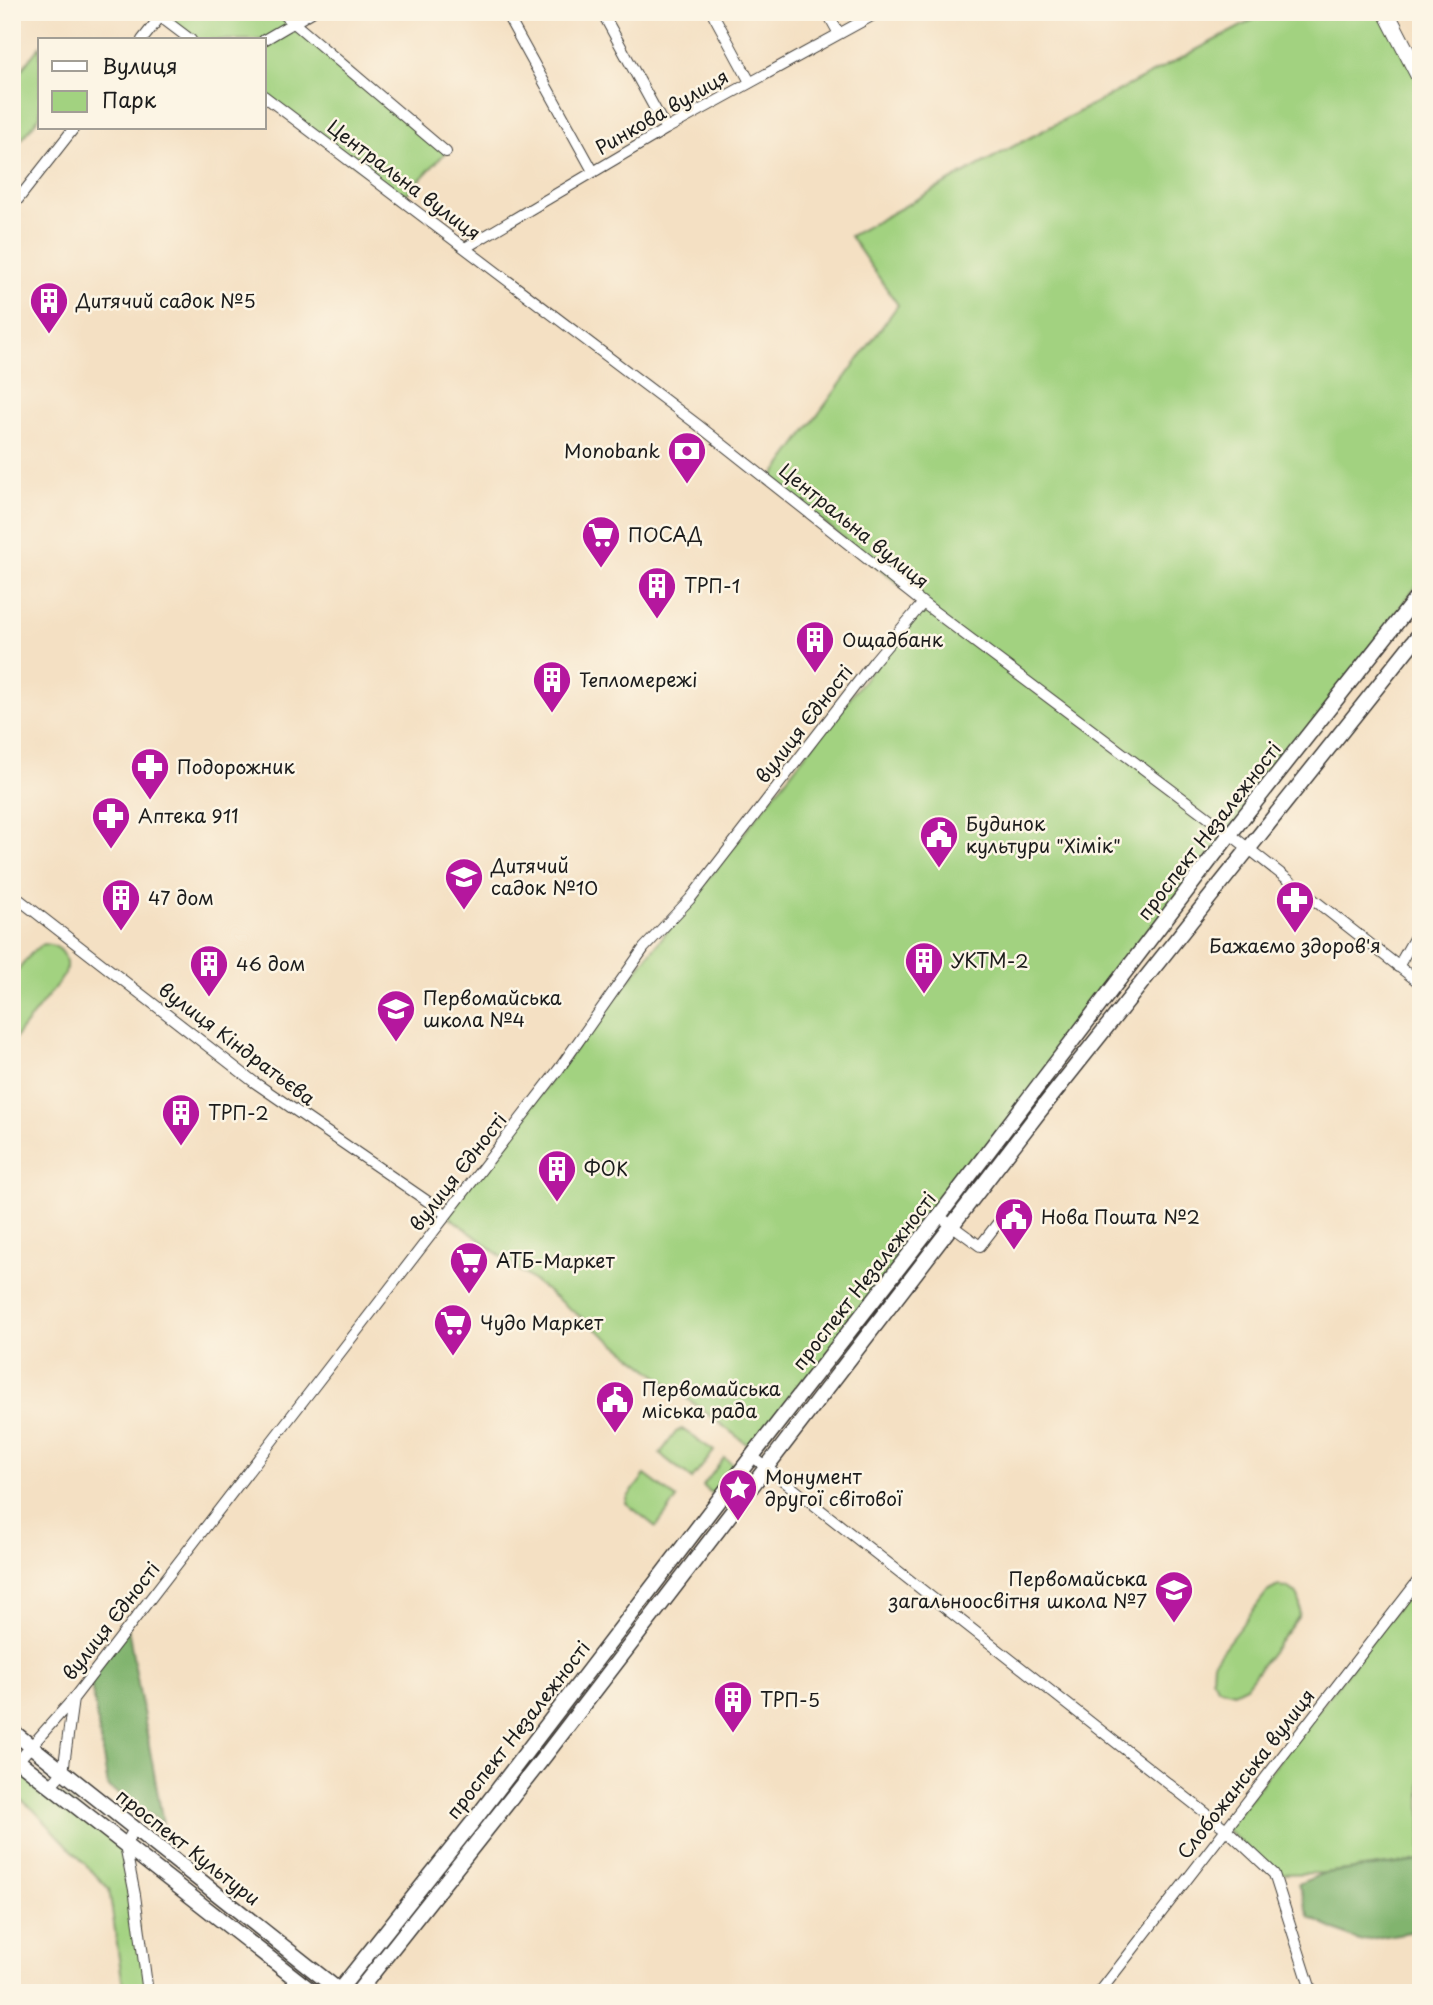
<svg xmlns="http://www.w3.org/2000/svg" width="1433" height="2005" viewBox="0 0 1433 2005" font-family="'Playpen Sans',sans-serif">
	<rect width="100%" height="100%" fill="#fcf5e5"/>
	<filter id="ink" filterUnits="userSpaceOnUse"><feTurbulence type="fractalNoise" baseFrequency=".0143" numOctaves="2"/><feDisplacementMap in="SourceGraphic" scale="14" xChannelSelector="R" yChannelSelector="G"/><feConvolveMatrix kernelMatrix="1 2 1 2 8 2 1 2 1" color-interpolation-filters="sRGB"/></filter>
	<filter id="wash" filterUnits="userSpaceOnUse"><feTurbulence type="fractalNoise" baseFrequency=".00686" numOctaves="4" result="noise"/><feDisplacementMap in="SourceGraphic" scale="28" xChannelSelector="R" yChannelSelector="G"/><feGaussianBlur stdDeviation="1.57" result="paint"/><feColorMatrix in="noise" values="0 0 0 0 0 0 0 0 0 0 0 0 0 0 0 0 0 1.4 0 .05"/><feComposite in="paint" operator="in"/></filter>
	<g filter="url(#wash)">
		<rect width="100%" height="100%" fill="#f4e0c3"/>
		<path fill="#a2d280" stroke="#5f774e" stroke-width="2" d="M154,12H280L446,152L401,200L264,96V40H191Z
			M1268,12H1386L1421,80V580L1230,834L756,1451L446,1214L923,604L771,479L898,305L850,236L1014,146Z
			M40,46V116L22,139L12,131V82Z
			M44,944C62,945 69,957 65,974L12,1042V978L33,951Z
			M682,1429L714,1451L692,1479L660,1454L676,1432Z
			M724,1458L741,1470L719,1499L703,1486Z
			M645,1475L677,1499L656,1527L626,1503L628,1497Z
			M1421,1577V1861L1324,1873L1274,1874L1226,1829Z
			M1278,1586C1297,1587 1303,1599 1299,1616L1246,1686L1234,1692L1219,1688L1212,1679L1213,1662L1267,1592Z
			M12,1756L125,1845L148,1993H124L109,1889L33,1809L12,1793Z"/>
		<path fill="#81b46e" stroke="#4e6845" stroke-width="2" d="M128,1628L163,1823L108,1787L90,1677Z
			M1421,1861V1930L1359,1941L1310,1918L1298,1884L1324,1873Z"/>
	</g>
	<g filter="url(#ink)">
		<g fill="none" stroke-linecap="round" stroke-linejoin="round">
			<g stroke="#3c3935" stroke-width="12">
				<path id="street" d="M154,12L191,40
					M281,12L446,152
					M602,12L666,129
					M712,12L750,82
					M827,12L839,34
					M506,13L593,171
					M142,40L160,17
					M264,40L312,12
					M264,96L698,425L923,603L1230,834L1421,984
					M12,207L74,128
					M465,248L666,129L879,12
					M12,894L254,1082L446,1214
					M1398,967L1421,926
					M939,1216L980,1246L997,1224
					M755,1452L752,1456L1226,1829L1274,1874L1312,1993
					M18,1761L73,1699L559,1069L644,948L690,899L875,660L923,603
					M49,1787L63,1772L73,1699
					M134,1829L125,1845L135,1895L148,1993
					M1099,1993L1421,1577"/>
			</g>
			<g stroke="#3c3935" stroke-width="17">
				<path id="secondary" d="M12,1731L342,1993
					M12,1756L314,1993
					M337,1993L476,1818L756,1451L939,1216L1230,834L1421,592
					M357,1993L544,1757L1039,1112L1421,632"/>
			</g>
			<g stroke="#3c3935" stroke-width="18">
				<path id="primary" d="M1386,12L1421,80"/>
			</g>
			<use href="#street" stroke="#fff" stroke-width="10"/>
			<use href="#secondary" stroke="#fff" stroke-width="14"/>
			<use href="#primary" stroke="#fff" stroke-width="16"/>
		</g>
	</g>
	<defs>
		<g id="building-pin" transform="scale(2.0125)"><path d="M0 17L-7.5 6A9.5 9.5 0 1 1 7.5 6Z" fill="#b5179e" stroke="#fcf5e5"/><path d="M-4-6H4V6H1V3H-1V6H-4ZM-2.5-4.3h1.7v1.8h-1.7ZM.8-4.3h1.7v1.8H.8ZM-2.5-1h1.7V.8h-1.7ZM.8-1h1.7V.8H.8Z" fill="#fff"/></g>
		<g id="bank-pin" transform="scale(2.0125)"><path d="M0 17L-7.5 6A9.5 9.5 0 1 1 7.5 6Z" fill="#b5179e" stroke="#fcf5e5"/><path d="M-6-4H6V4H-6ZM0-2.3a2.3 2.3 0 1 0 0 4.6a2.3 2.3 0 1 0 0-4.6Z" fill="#fff"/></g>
		<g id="supermarket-pin" transform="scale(2.0125)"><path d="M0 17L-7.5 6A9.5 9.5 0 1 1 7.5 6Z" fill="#b5179e" stroke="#fcf5e5"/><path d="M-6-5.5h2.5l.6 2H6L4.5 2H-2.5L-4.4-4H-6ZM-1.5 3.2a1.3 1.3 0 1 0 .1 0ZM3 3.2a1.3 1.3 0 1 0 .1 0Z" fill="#fff"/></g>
		<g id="pharmacy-pin" transform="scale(2.0125)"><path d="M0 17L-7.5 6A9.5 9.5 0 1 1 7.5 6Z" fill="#b5179e" stroke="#fcf5e5"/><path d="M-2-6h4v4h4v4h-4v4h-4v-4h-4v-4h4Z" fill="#fff"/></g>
		<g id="civic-pin" transform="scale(2.0125)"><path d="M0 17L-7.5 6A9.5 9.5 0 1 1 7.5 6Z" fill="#b5179e" stroke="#fcf5e5"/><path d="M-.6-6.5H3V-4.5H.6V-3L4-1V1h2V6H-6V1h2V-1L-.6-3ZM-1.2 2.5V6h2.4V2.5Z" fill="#fff"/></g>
		<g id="school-pin" transform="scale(2.0125)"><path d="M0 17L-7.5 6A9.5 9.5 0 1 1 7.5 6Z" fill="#b5179e" stroke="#fcf5e5"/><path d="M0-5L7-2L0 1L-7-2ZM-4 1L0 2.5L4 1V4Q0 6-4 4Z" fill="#fff"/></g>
		<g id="sight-pin" transform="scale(2.0125)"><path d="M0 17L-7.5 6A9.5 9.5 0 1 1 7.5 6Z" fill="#b5179e" stroke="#fcf5e5"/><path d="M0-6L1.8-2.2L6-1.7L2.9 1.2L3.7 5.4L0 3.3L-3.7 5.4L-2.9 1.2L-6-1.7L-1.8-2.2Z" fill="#fff"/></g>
	</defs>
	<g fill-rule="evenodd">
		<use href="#building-pin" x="49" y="301"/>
		<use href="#bank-pin" x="687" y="451"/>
		<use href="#supermarket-pin" x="601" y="535"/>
		<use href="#building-pin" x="657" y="586"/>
		<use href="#building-pin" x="815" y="640"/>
		<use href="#building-pin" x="552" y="680"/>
		<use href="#pharmacy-pin" x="150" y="767"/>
		<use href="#pharmacy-pin" x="111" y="816"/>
		<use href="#civic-pin" x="939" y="835"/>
		<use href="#school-pin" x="464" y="877"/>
		<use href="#building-pin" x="121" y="898"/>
		<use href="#pharmacy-pin" x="1295" y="900"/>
		<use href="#building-pin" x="924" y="961"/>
		<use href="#building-pin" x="209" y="964"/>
		<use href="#school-pin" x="396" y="1009"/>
		<use href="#building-pin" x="181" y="1113"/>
		<use href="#building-pin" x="557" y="1169"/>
		<use href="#civic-pin" x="1014" y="1217"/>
		<use href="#supermarket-pin" x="469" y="1261"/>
		<use href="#supermarket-pin" x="453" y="1323"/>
		<use href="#civic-pin" x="615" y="1400"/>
		<use href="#sight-pin" x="738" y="1488"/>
		<use href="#school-pin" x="1174" y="1590"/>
		<use href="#building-pin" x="733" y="1700"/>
	</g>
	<g text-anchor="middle" stroke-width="5" stroke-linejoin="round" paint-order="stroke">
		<g font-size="19" fill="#1c1c1c" stroke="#fcf5e5">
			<text transform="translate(662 112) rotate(-30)" y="7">Ринкова вулиця</text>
			<text transform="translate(404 180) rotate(37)" y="7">Центральна вулиця</text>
			<text transform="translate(854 526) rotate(39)" y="7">Центральна вулиця</text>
			<text transform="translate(804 724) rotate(-52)" y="7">вулиця Єдності</text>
			<text transform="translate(1209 831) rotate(-52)" y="7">проспект Незалежності</text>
			<text transform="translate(237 1044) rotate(37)" y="7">вулиця Кіндратьєва</text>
			<text transform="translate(458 1172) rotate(-52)" y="7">вулиця Єдності</text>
			<text transform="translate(864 1281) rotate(-52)" y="7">проспект Незалежності</text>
			<text transform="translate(111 1621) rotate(-52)" y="7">вулиця Єдності</text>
			<text transform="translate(518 1730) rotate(-52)" y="7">проспект Незалежності</text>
			<text transform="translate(1246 1774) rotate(-52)" y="7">Слобожанська вулиця</text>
			<text transform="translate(188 1847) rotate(38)" y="7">проспект Культури</text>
		</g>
		<g font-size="19" fill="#1c1c1c" stroke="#fcf5e5" text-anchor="start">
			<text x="76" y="308">Дитячий садок №5</text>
			<text x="660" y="458" text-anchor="end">Monobank</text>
			<text x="628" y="542">ПОСАД</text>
			<text x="684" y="593">ТРП-1</text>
			<text x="842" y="647">Ощадбанк</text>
			<text x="579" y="687">Тепломережі</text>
			<text x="177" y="774">Подорожник</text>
			<text x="138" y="823">Аптека 911</text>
			<text x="966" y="831">Будинок<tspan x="966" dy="22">культури "Хімік"</tspan></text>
			<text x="491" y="873">Дитячий<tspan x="491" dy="22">садок №10</tspan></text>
			<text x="148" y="905">47 дом</text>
			<text x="1295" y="953" text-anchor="middle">Бажаємо здоров'я</text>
			<text x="951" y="968">УКТМ-2</text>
			<text x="236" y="971">46 дом</text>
			<text x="423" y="1005">Первомайська<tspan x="423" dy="22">школа №4</tspan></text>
			<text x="208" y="1120">ТРП-2</text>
			<text x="584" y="1176">ФОК</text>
			<text x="1041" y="1224">Нова Пошта №2</text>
			<text x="496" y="1268">АТБ-Маркет</text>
			<text x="480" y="1330">Чудо Маркет</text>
			<text x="642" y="1396">Первомайська<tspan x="642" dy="22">мiська рада</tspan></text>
			<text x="765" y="1484">Монумент<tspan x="765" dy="22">другої світової</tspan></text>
			<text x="1147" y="1586" text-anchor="end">Первомайська<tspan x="1147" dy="22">загальноосвітня школа №7</tspan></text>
			<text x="760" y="1707">ТРП-5</text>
		</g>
	</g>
	<rect width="1433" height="2005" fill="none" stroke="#fcf5e5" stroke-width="42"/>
	<rect x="38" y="38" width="228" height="91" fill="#fcf5e5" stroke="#a29e95" stroke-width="2"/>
	<rect x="52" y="61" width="35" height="10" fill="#ffffff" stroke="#a29e95" stroke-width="2"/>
	<text x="102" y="74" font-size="21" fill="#1c1c1c">Вулиця</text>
	<rect x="52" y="91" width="35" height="21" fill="#a2d280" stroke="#a29e95" stroke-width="2"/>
	<text x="102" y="108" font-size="21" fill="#1c1c1c">Парк</text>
</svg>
